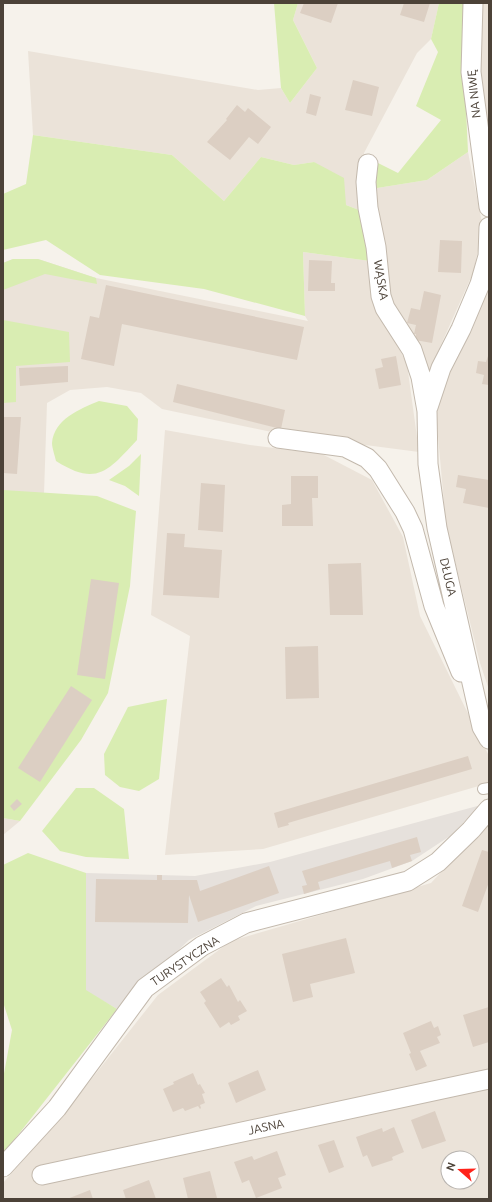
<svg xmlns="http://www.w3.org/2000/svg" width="492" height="1202" viewBox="0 0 492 1202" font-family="Ubuntu,sans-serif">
	<rect width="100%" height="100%" fill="#f6f2eb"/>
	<path fill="#ebe3d9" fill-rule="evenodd" d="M298,3H439L431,39L417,53L364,153V212L346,205L314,162L294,165L261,157L224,201L172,155L33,135L28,51L258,90L281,88L290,103L317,68L293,20Z
		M482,3H489V139L479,57Z
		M468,152L483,228L473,273L427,376L389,301L371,189L427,180Z
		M303,252L370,261L377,307L407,364L419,452L281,434L162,409L141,393L107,387L70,390L47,403L44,494L23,493L3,539V263L13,259H38L96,278L308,321L305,316Z
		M489,290V690L480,663L446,525L436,414L447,373Z
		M165,430L250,445L322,454L372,480L403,537L420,616L489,756V783L263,849L165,855L190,636L151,615Z
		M3,818L20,821L3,835Z
		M489,821V1199H3V1183L63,1115L158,995L231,941L431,883ZM448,1158H472V1182H448Z"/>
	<path fill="#e6e1dc" d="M481,805L450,836L412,861L363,879L256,906L189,940L117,1009L86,991V873L195,876L270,862Z"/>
	<path fill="#d9edb2" d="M274,3H298L293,20L317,68L290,103L281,88Z
		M439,3H467L464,67L468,152L427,180L371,189L376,162L398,173L441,120L416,106L438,52L431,39Z
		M33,135L172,155L224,201L261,157L294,165L314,162L344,178L346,205L364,212L370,261L303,252L305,316L204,289L100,275L46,240L3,250V194L26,184Z
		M13,259H38L96,278L97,284L45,274L3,290V263Z
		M3,320L69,332L70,362L16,366V402L3,403Z
		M99,401L127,406L138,419L137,440C108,471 97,487 56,461C55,456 52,448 52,443C54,419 80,409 99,401Z
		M141,454L139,496L125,486L109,480L129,466Z
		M3,490L97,496L136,511L130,586L108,693L81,740L20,821L3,818Z
		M167,699L159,779L139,791L120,787L105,775L104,754L128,707Z
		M76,788H94L124,809L129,859L86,857L60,851L42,831Z
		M28,853L86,873V990L117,1009L3,1154V1079L12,1030L3,1002V865Z"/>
	<path fill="#dccfc3" d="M304,3H338L331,23L300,13Z
		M404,3H430L424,22L400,15Z
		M353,80L379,87L372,116L345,110Z
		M310,94L321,97L316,116L306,113Z
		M237,105L245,112L248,108L271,127L258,144L249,137L230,160L207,142L227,120L226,119Z
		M440,240L462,241L461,273L438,272Z
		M309,260L332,261L331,283H335V291H308Z
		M106,285L304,327L297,360L122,324L114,366L81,359L90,316L99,318Z
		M424,291L441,295L432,343L415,340L416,334H414L416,325L407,323L411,308L420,310Z
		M489,353V385L482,384L484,375L476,373L478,361L486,362Z
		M396,356L401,385L379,389L375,369L383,367L381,359Z
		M68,366V382L20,386L19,368Z
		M177,384L285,410L281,429L173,402Z
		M3,417H21L17,474L3,473Z
		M458,475L489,480V508L463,503L466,489L456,487Z
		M291,476H318V498H312L313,526H282V505L291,504Z
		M201,483L225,485L223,532L198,530Z
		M167,533L185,534L184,547L222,550L219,598L163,595Z
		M361,563L363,615H330L328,564Z
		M91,579L119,583L105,679L77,675Z
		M318,646L319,698L286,699L285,647Z
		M71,686L92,700L40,782L18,768Z
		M468,756L472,769L288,823L289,825L278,828L274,813Z
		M17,799L22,804L14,811L10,806Z
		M417,837L421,852L410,855L412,861L392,868L390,861L318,882L320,889L304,894L302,886L307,885L302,871Z
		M482,850L489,852V882L478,912L462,906Z
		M269,866L279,893L198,922L189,895L188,923L95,922L96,879L157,880V875H162V880H197L200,891Z
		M346,938L355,973L310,984L313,997L293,1002L282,954Z
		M221,978L227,987L229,985L238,1002L240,1000L247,1011L238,1016L240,1020L231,1025L229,1022L220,1028L204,1003L206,1001L200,992Z
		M489,1007V1042L473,1047L463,1015Z
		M431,1021L434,1028L438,1026L441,1035L437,1037L440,1043L420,1051L427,1066L416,1071L409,1054L411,1053L403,1033Z
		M258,1070L266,1090L236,1103L228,1083Z
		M193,1073L198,1085L200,1084L205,1093L202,1094L205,1103L200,1105L201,1108L200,1109L198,1106L185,1111L183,1108L173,1112L163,1089L174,1084L173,1082Z
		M435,1111L446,1141L422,1149L411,1120Z
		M394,1127L404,1152L392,1157L393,1160L372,1167L367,1155L363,1157L356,1137L382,1128L383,1132Z
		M334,1140L344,1167L329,1173L318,1145Z
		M277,1151L286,1175L278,1178L282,1188L256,1198L249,1180L242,1183L234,1162L252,1156L254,1160Z
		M210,1171L217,1198L188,1199L183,1178Z
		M149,1180L156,1199H126L123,1190Z
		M90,1190L93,1199H67Z"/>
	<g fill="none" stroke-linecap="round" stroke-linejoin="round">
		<g stroke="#c3b9ad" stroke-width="12">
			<path id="lane" d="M483,789L489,788"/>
		</g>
		<g stroke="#c3b9ad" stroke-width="21">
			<path id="street" d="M473,3L471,72L489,207
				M368,164L366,182L368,208L376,247L381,296L385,308L412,350L421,377L427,411L428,464L437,528L482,727L489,739
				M428,407L441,368L461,329L480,284L488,256L489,227
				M278,438L345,447L367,458L378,469L405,512L413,529L434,606L461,672
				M3,1167L57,1108L145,988L202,946L246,923L408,881L438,862L471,830L489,809
				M42,1175L489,1079"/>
		</g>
		<use href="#lane" stroke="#fff" stroke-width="10"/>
		<use href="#street" stroke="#fff" stroke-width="19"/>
	</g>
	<g text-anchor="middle" stroke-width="3" stroke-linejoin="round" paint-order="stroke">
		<g font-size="12" fill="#4c4238" stroke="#fff">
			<text transform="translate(474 94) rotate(-96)" y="4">NA NIWĘ</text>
			<text transform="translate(381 280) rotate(81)" y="4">WĄSKA</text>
			<text transform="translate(448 577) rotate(77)" y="4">DŁUGA</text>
			<text transform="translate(185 961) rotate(-34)" y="4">TURYSTYCZNA</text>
			<text transform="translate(266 1127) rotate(-12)" y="4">JASNA</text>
		</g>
	</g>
	<rect width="492" height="1202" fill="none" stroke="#4c4238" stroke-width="8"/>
	<g transform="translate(460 1170) rotate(290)"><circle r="19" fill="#ffffff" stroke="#b7b3af"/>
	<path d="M0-3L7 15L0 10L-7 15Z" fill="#ff231a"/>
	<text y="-6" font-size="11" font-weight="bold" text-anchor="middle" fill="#4c4238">N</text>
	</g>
</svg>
